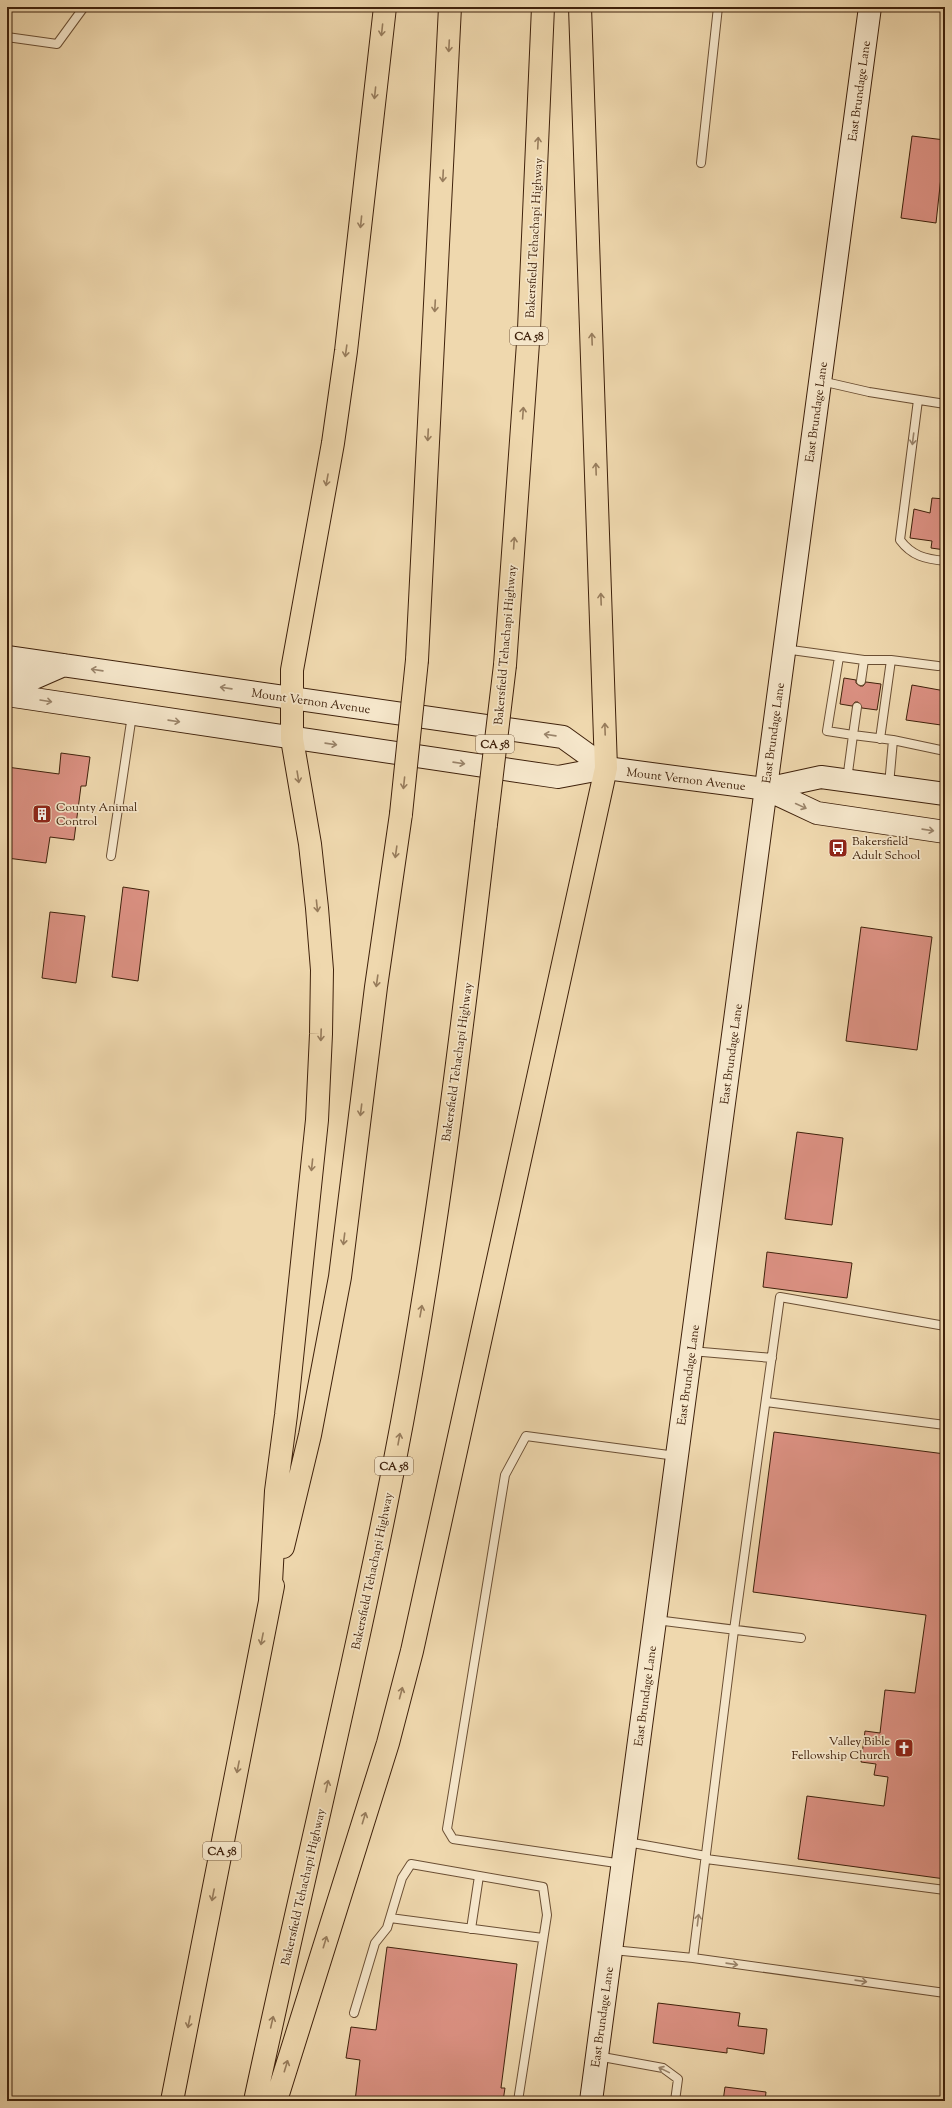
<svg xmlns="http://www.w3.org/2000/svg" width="952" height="2108" viewBox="0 0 952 2108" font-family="'Sorts Mill Goudy',serif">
	<rect width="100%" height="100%" fill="#efd8ae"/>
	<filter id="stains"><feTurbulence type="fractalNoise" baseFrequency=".005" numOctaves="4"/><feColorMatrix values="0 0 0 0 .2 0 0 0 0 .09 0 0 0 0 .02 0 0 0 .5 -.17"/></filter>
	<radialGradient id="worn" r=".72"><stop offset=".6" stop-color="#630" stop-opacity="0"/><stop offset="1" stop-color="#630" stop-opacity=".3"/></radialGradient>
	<path fill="#dc9183" stroke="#3f210b" d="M912,136L945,140L936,223L901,218Z
		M932,498L945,499V550L931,548L932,541L910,538L914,509L930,513Z
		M844,678L856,680V683L860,686H863L866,682L881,684L877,710L862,708L858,702H855L852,706L840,704Z
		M912,685L945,691L941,725L906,720Z
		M61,753L90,757L86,786H81L74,840L50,837L46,863L7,858V767L59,774Z
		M123,887L149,891L138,981L112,977Z
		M50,912L85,916L76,983L42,978Z
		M861,927L932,937L917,1050L846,1041Z
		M797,1132L843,1138L832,1225L785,1219Z
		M767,1252L852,1263L847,1298L763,1287Z
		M774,1432L945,1454V1691L942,1710H945V1879L798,1859L807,1796L884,1806L888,1777L874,1775L876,1764L861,1762L865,1731L880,1733L885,1690L915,1693L926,1615L753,1592Z
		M387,1947L517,1964L501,2088H505L503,2101H355L360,2060L346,2058L351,2027L376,2030Z
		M658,2003L740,2013L738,2026L767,2029L764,2054L727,2048V2053L653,2043Z
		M725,2087L766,2092L765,2101H723Z"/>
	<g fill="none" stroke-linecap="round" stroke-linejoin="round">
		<g stroke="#6b4f34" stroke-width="10">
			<path id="lane" d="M7,37L57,44L84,7
				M701,163L718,7
				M821,381L869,392L945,404
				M918,400L900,540C912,556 925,559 945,561
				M784,649L864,660L861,681
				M839,657L827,731L853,735L847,780
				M864,660H891L880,739
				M891,660L938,666
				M857,707L853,735L893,740L889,785
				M893,740L945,751
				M111,856L132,715
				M691,1351L772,1358
				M766,1402L945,1425
				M656,1620L801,1638
				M627,1842L706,1856
				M706,1859L945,1890
				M623,1864L453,1839L447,1829L505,1475L526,1436L676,1456
				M390,1918L543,1938
				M471,1929L479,1876
				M613,1950L693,1958L945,1993
				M693,1958L734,1630L780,1297L945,1326
				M354,2013L375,1943L387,1928L402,1878L411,1864L543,1887L547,1915L518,2101
				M597,2056L663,2068L678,2079L675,2101"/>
		</g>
		<g stroke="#3f210b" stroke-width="24">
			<path id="secondary" d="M7,657L563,737L606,768
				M7,675L32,679L64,665
				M7,695L558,777L606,768L766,789L817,813L945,832
				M766,789L821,777L945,794
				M591,2101L870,7"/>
		</g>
		<g stroke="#3f210b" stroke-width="24">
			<path id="highway" d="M417,660L450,7
				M505,665L529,329L543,7
				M283,1547L310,1435L340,1277L376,987L401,814
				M270,1601L276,1491L286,1415L317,1120L321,1034L322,970L317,908L310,844L292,739V670L333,443L346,351L385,7
				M172,2101L273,1586
				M255,2101C300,1890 352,1681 393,1470C435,1256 461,1040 486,824
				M271,2101L279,2091L388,1743L412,1651L606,768L580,7"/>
		</g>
		<use href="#lane" stroke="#f5e6ca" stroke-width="8"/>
		<use href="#secondary" stroke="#f5e6ca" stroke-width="22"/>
		<use href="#highway" stroke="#efd8ae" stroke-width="22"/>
		<g stroke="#3f210b" stroke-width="24" stroke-linecap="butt">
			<path id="highway-bridge" d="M401,814L417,660
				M486,824L505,665"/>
		</g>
		<use href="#highway-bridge" stroke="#efd8ae" stroke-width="22"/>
	</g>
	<defs><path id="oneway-shaft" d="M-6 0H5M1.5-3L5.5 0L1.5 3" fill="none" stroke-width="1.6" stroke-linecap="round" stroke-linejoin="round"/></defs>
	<g stroke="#977c5c">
		<use href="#oneway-shaft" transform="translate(382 30) rotate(96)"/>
		<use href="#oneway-shaft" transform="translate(449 46) rotate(93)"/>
		<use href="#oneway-shaft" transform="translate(375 93) rotate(96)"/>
		<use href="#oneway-shaft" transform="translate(538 143) rotate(-87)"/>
		<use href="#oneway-shaft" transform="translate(443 176) rotate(93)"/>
		<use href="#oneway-shaft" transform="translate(361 222) rotate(96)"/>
		<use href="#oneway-shaft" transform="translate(435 306) rotate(93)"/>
		<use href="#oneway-shaft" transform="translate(592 339) rotate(-92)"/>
		<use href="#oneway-shaft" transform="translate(346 351) rotate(98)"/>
		<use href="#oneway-shaft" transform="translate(523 413) rotate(-86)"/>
		<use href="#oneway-shaft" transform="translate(428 435) rotate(93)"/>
		<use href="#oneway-shaft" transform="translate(596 469) rotate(-92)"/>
		<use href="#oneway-shaft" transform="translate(327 480) rotate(100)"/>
		<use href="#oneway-shaft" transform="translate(514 543) rotate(-86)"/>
		<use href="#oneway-shaft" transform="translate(601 599) rotate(-92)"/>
		<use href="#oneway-shaft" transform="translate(605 729) rotate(-92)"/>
		<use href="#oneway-shaft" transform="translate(298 777) rotate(81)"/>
		<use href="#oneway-shaft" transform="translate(404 783) rotate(96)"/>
		<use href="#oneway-shaft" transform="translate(396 852) rotate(98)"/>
		<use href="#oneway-shaft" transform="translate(317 906) rotate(84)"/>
		<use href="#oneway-shaft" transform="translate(377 981) rotate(98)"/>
		<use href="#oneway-shaft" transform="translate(321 1035) rotate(92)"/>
		<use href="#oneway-shaft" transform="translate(361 1110) rotate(97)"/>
		<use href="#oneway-shaft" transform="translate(312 1165) rotate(96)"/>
		<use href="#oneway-shaft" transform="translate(344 1239) rotate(97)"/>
		<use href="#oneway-shaft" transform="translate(421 1311) rotate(-80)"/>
		<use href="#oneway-shaft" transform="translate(399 1439) rotate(-80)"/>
		<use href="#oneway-shaft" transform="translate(262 1639) rotate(101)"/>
		<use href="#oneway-shaft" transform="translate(401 1693) rotate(-75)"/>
		<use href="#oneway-shaft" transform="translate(238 1767) rotate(101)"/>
		<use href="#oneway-shaft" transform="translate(327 1786) rotate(-77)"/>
		<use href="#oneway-shaft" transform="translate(364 1818) rotate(-73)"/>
		<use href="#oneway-shaft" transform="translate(213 1895) rotate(101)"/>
		<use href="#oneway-shaft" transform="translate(325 1942) rotate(-73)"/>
		<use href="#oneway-shaft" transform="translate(189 2022) rotate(101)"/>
		<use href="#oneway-shaft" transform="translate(272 2022) rotate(-77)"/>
		<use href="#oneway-shaft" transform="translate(286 2066) rotate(-73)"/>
	</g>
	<g stroke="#9a846a">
		<use href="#oneway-shaft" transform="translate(913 439) rotate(97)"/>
		<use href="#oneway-shaft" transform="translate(97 670) rotate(-172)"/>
		<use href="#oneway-shaft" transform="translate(226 688) rotate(-172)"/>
		<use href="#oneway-shaft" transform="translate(46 701) rotate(9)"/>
		<use href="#oneway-shaft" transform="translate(174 721) rotate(8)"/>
		<use href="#oneway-shaft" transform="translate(550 735) rotate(-172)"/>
		<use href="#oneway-shaft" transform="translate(331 744) rotate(8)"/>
		<use href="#oneway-shaft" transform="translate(459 763) rotate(8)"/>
		<use href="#oneway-shaft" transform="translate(801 806) rotate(25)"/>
		<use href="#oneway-shaft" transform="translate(928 830) rotate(8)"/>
		<use href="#oneway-shaft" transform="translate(698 1920) rotate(-83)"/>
		<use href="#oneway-shaft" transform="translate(732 1964) rotate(8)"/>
		<use href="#oneway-shaft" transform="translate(861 1981) rotate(8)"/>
		<use href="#oneway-shaft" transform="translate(664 2070) rotate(-154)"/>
	</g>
	<defs>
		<g id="building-square" transform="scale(1)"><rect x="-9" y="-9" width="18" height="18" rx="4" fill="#8f2418" stroke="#f5e6ca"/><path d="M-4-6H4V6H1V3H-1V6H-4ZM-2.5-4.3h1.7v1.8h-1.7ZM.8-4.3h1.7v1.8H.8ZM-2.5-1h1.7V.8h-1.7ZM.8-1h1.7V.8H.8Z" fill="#fff"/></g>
		<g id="bus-square" transform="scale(1)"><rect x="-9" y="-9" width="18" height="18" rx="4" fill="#8f2418" stroke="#f5e6ca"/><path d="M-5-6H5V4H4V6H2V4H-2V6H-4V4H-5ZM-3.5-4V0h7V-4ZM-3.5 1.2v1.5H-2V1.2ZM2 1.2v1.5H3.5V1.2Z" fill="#fff"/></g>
		<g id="church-square" transform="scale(1)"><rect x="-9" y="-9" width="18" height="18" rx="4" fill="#8f2418" stroke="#f5e6ca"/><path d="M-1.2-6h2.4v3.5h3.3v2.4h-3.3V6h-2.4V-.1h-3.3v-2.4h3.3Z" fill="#fff"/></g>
	</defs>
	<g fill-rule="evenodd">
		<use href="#building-square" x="42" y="814"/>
		<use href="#bus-square" x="838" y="848"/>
		<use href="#church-square" x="904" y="1748"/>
	</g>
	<g text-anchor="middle" stroke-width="3.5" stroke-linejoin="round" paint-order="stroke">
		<g fill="#f5e6ca" stroke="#765c44" stroke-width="1">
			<rect x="510" y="327" width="38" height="18" rx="3"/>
			<rect x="476" y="735" width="38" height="18" rx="3"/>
			<rect x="375" y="1457" width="38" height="18" rx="3"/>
			<rect x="203" y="1842" width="38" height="18" rx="3"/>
		</g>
		<g font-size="11" font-weight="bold" fill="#3f210b">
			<text x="529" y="340">CA 58</text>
			<text x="495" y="748">CA 58</text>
			<text x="394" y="1470">CA 58</text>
			<text x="222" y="1855">CA 58</text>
		</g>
		<g font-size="12" fill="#3f210b" stroke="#f5e6ca">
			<text transform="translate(859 91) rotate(-82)" y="4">East Brundage Lane</text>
			<text transform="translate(534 238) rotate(-87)" y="4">Bakersfield Tehachapi Highway</text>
			<text transform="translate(816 412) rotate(-82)" y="4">East Brundage Lane</text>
			<text transform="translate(505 645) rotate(-85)" y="4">Bakersfield Tehachapi Highway</text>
			<text transform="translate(311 701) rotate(8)" y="4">Mount Vernon Avenue</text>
			<text transform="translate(773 733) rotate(-82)" y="4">East Brundage Lane</text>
			<text transform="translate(686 779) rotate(7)" y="4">Mount Vernon Avenue</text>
			<text transform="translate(731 1054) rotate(-82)" y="4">East Brundage Lane</text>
			<text transform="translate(457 1062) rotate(-82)" y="4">Bakersfield Tehachapi Highway</text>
			<text transform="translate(688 1375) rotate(-82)" y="4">East Brundage Lane</text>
			<text transform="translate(372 1571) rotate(-78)" y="4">Bakersfield Tehachapi Highway</text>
			<text transform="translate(645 1696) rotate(-82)" y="4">East Brundage Lane</text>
			<text transform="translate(303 1887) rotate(-77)" y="4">Bakersfield Tehachapi Highway</text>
			<text transform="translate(602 2017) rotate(-82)" y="4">East Brundage Lane</text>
		</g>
		<g font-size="12" fill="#3f210b" stroke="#f5e6ca" text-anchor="start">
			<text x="56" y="811">County Animal<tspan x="56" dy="14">Control</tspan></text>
			<text x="852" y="845">Bakersfield<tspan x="852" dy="14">Adult School</tspan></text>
			<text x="890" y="1745" text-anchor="end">Valley Bible<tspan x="890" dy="14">Fellowship Church</tspan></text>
		</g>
	</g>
	<rect width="952" height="2108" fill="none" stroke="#efd8ae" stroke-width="24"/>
	<rect x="8" y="8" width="936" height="2092" fill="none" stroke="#3f210b" stroke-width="2"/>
	<rect x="12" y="12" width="928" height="2084" fill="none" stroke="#3f210b"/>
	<rect width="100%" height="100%" filter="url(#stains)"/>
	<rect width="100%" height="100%" fill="url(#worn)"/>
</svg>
